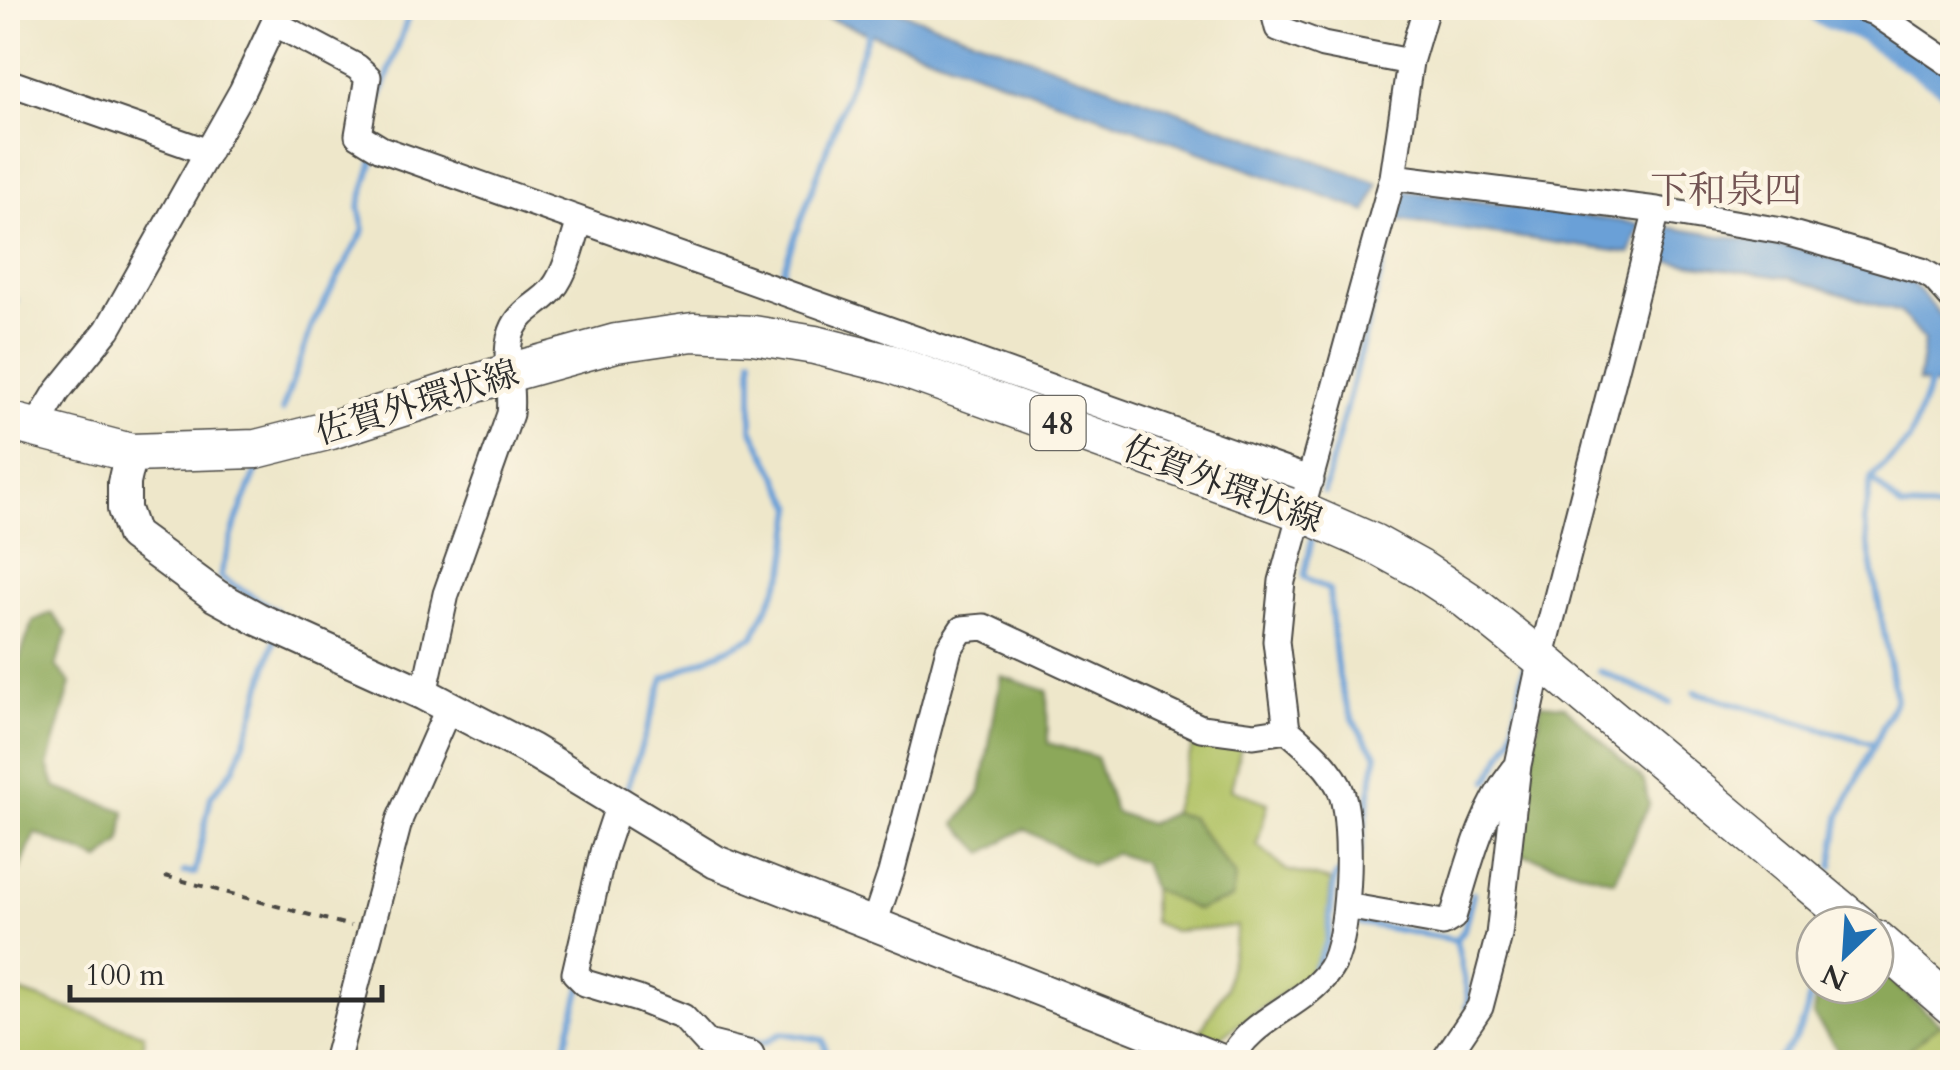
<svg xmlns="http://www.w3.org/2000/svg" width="1960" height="1070" viewBox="0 0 1960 1070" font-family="Cardo,'Noto Serif JP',serif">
	<rect width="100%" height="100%" fill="#fcf5e5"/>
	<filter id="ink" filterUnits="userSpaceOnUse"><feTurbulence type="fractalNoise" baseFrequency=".01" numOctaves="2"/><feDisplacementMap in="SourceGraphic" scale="20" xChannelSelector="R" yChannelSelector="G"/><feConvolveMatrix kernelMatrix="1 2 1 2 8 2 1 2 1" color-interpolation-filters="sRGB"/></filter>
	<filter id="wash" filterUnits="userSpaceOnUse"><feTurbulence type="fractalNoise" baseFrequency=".0048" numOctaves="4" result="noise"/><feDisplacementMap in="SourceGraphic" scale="40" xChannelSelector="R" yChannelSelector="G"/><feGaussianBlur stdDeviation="2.25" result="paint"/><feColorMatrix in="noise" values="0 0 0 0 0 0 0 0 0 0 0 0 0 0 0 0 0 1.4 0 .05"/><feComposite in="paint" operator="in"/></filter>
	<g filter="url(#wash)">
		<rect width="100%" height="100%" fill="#eee7ca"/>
		<path fill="#b1c265" stroke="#6e7648" stroke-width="2.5" d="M1196,735L1241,747L1231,789L1268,803L1257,845L1286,870L1331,881L1325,944L1308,975L1218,1039L1200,1031L1226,988L1237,926L1174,931L1153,922L1152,888L1197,910L1232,898L1235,876L1191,817L1172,813Z
			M17,991L144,1034L143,1062H8V1017Z
			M1940,1024L1952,1035V1062H1894Z"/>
		<path fill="#8ca85a" stroke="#5c6a42" stroke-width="2.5" d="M51,613L67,632L56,666L71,683L48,766L56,788L125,811L121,842L100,860L35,833L20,870L8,864V678L13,676L33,621Z
			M1001,676L1047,691L1048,743L1096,757L1115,812L1149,824L1172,813L1190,817L1235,877L1232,898L1197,910L1152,888L1143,863L1115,853L1091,865L1024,829L984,853L956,824L981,791Z
			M1541,704L1564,706L1644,781L1649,804L1614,881L1518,853Z
			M1875,966L1940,1024L1894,1062H1846L1813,1015L1818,985H1875Z"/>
		<path fill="#6aa0d7" stroke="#4a6681" stroke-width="2.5" d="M799,8H890L1378,183L1367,212Z
			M1404,191L1640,224L1630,253L1395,220Z
			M1666,227L1802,249L1912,283L1952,328L1949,388L1918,382L1924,341L1900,312L1789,278L1659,260Z"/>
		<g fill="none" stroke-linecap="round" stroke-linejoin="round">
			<path stroke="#6aa0d7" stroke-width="6" d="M375,136V113L411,8
				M780,278L871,26
				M8,299L16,301L8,317
				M282,411L313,323L364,230L359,207L375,154
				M259,465L237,519L220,577L276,610
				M1871,479L1902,508L1952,510
				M1324,492L1395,220L1402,216
				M1312,539L1304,577L1329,590C1337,653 1332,704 1377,754L1359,855
				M1600,671L1670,703
				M1695,692L1873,744
				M1488,781L1512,737L1524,667
				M627,789L664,678L753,637L785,571L794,507L752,429V357
				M1832,867L1840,816L1896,699L1864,522L1871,478L1909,441L1931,381
				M184,872L195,873L211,796L234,768L252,721L275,638
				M1360,923L1456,940L1464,930L1473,893
				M1456,940L1469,1001L1466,1007
				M1312,974L1327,942L1335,877L1340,873
				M736,1038L764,1043L781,1033L823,1040L829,1062
				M561,1062L581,987
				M1774,1062C1809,1035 1811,993 1815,953"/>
			<path stroke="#6aa0d7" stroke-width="38" d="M1826,8L1868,24L1952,79"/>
		</g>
	</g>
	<g filter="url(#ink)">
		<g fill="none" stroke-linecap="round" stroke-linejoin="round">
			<g stroke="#484743" stroke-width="29">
				<path id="street" d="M1273,8L1278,28L1323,45L1410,62
					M1862,8L1874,12L1952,65
					M274,23L357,67L368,77L358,135L381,149L1311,480
					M8,82L208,152
					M1393,177L1657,210L1782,231L1922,271L1934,278L1952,298
					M34,430L57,392L108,329L242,91L274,23L277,8
					M424,694L446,594L510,414C514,387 501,353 514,327C522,311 536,306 548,294C566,278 572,243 580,221
					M619,804L603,852L575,973L585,983L638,999L683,1017L707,1043L751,1054L749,1062
					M1346,906L1443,923L1453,917C1468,868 1481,811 1514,770
					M873,927L891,873L949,649L962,629L984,627L1201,728L1254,735L1287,730
					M336,1062L400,818L449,707
					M1230,1062C1250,1017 1303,1008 1330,969C1350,940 1353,828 1342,794C1334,770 1306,746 1287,730L1276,641L1282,581L1393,177L1410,62L1426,8
					M1443,1062L1480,1007L1499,935L1518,765L1541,659L1657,210"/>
			</g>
			<g stroke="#484743" stroke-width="36">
				<path id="secondary" d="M131,453L124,483V509L133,535L216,596L258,619L424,694L531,750L716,862L1224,1062"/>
			</g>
			<g stroke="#484743" stroke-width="41">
				<path id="primary" d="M8,421L131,453L256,449L331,430L508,373L616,343L693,332L753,335L815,345L891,364L1302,512L1373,543L1420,569L1467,600L1541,659L1859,925
					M1875,939L1952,1006"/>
			</g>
			<path stroke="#484743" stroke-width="4" stroke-dasharray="8 8" stroke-linecap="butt" d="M165,876L351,926"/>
			<use href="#street" stroke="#fff" stroke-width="25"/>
			<use href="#secondary" stroke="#fff" stroke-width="32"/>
			<use href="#primary" stroke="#fff" stroke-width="38"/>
		</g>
	</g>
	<g text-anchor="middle" stroke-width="9" stroke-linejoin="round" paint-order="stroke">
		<rect fill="#fcf5e5" stroke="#6a6863" stroke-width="2.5" x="1030.5" y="396" width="55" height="54" rx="8"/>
		<g font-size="32" font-weight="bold" fill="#2b2b2b">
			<text x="1058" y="434">48</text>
		</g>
		<g font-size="35" fill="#2b2b2b" stroke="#fcf5e5">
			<text transform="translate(417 402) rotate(-17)" y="12">佐賀外環状線</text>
			<text transform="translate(1223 484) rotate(21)" y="12">佐賀外環状線</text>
		</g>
		<g font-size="38" fill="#735453" stroke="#fcf5e5">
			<text x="1726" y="203">下和泉四</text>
		</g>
	</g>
	<rect width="1960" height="1070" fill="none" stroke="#fcf5e5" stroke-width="40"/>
	<g transform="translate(1845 955) rotate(205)"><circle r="48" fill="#fcf5e5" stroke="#a8a49b" stroke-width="2.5"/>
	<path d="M0-8L18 38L0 25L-18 38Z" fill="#1f6fb2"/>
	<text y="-15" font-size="28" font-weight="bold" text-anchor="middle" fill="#2b2b2b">N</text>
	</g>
	<path d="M70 985v15h312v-15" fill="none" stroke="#2b2b2b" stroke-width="5"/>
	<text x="85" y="985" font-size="30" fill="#2b2b2b" stroke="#fcf5e5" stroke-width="8" paint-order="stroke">100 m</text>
</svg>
